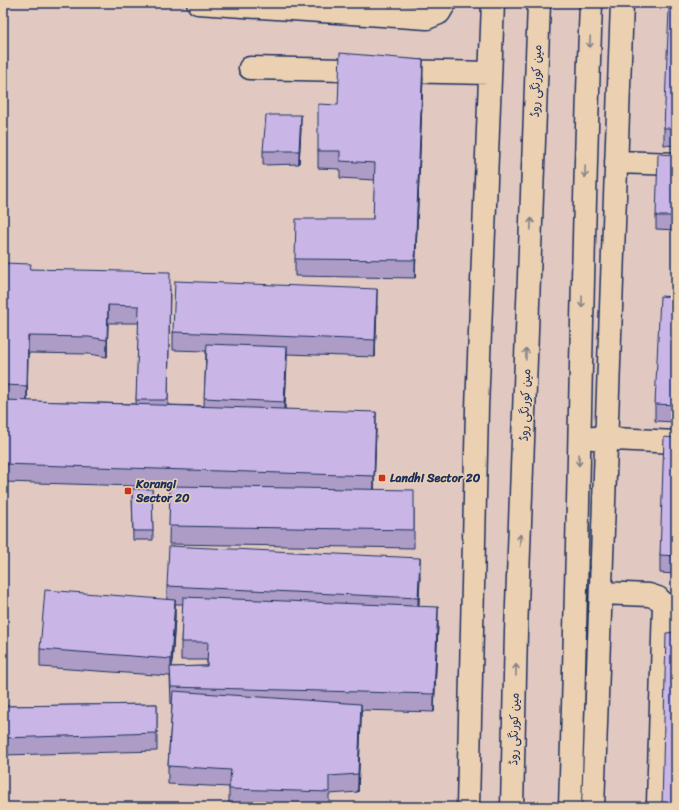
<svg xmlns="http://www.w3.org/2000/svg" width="679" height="810" viewBox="0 0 679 810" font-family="Sriracha,'Playpen Sans Arabic',sans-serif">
	<rect width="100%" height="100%" fill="#ebd1b2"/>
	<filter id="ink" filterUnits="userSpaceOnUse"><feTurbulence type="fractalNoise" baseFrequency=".025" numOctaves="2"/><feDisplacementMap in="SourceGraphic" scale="8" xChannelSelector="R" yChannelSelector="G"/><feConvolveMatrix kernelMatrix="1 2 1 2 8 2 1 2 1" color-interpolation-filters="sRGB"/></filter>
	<g filter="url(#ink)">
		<path fill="#e1c9c2" d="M3,3H676V807H3Z"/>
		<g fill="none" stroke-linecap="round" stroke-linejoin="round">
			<g stroke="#1b2f5e" stroke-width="25">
				<path id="minor" d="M198,3L427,18L439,13L445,3
					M250,68L490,73
					M616,162L676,164
					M593,438L676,442
					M601,593L649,595L658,598L664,604L658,803
					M468,807L477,408L493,3
					M593,807L622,3"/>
			</g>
			<g stroke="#1b2f5e" stroke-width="25">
				<path id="major" d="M512,807L516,632L539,3
					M570,807C579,539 581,271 591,3"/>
			</g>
			<use href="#minor" stroke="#ebd1b2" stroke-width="22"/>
			<use href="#major" stroke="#ebd1b2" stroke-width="22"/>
		</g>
		<path fill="#ad9dc6" stroke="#1b2f5e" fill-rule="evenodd" d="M676,10V146L664,145V128Z
			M423,77L415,278L295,276V259L373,219L375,180L340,178V169L318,168V151L338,105Z
			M301,128L299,164L263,165V151Z
			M676,155V230L656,229V216Z
			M676,238V286H674V269Z
			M3,263L31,269L170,289L168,405L204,406L206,351L173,350V332L377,306L375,357L287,354L285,409L376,429L374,489L414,507V548L169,544L170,487L3,482ZM108,323H139L136,404L27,401L28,353L89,354L107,357Z
			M676,297V422L655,421V404Z
			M676,438V574L660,573V555Z
			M132,489H152L153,540H133Z
			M420,576L419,606L438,624L434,712L361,710V721L358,792L329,794V807H229V787L168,784V766L172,704H171L170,676L40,667V649L167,599V586ZM175,604H183L181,642V660H207V666L172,667L175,617Z
			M3,698V706L157,704V751L3,755Z"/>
		<path fill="#8d7fa1" stroke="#1b2f5e" d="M423,60V77L415,278V260Z
			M301,115V128L299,164V151Z
			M377,289V306L375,357V340Z
			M108,305V323L107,357V340Z
			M28,336V353L27,404V386Z
			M287,347V365L284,419V402Z
			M376,412V429L374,494V476Z
			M420,558V576L418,615V598Z
			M175,600V617L171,677V659Z
			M438,607V624L434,712V694Z
			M361,704V721L358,792V774Z"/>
		<path fill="#c9b6e6" stroke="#1b2f5e" d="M669,9L676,10V128H664Z
			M340,53L423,60L415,260L295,259L296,219H373L375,163L340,161V151H318V104L338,105Z
			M266,115H301L299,151H263Z
			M658,154L676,155V216H656Z
			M676,238V269H674Z
			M3,263L31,264L30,269L170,272L168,400H136L139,306L108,305L107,340L89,337L28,336L27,386L3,385Z
			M175,281L377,289L375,340L173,332Z
			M660,296L676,297V405L655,404Z
			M207,344L287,347L284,402L204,398Z
			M3,400L376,412L374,476L3,464Z
			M664,437L676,438V556L660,555Z
			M170,486L414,490V530L169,526Z
			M132,489H152L153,531H133Z
			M169,546L420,558L418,598L167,586Z
			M45,590L175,600L171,659L40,649Z
			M183,597L438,607L434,694L171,687L170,667L207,666L208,642H181Z
			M676,632V807H662L666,633Z
			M173,691L361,704L358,774L329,776V792L229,789L231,770L168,766Z
			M3,698V706L157,704V733L3,738Z"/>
		<defs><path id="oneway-shaft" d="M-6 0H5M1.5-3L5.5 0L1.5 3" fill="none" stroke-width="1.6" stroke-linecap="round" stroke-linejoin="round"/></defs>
		<g stroke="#838088">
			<use href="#oneway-shaft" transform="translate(590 42) rotate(92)"/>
			<use href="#oneway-shaft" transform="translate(585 172) rotate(91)"/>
			<use href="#oneway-shaft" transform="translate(531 224) rotate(-88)"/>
			<use href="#oneway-shaft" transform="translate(582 302) rotate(91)"/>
			<use href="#oneway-shaft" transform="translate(526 354) rotate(-88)"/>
			<use href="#oneway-shaft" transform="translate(579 460) rotate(91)"/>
			<use href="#oneway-shaft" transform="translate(520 540) rotate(-88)"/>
			<use href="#oneway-shaft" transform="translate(516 670) rotate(-89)"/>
		</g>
	</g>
	<g fill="#c8321e" stroke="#ebd1b2" stroke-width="1.5">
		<rect x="378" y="474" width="8" height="8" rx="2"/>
		<rect x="124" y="487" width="8" height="8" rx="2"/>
	</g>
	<g text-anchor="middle" stroke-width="3" stroke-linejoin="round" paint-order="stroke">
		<g font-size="12" fill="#1b2f5e" stroke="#ebd1b2">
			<text transform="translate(536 81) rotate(-88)" y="4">مین کورنگی روڈ</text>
			<text transform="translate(525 405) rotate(-88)" y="4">مین کورنگی روڈ</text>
			<text transform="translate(514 729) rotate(-89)" y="4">مین کورنگی روڈ</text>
		</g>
		<g font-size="12" font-weight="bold" fill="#1b2f5e" stroke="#ebd1b2" text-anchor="start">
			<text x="390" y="482">Landhi Sector 20</text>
			<text x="136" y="488">Korangi<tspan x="136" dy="14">Sector 20</tspan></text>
		</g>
	</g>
	<rect width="679" height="810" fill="none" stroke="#ebd1b2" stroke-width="16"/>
	<rect x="8" y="8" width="663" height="794" fill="none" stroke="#1b2f5e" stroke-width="1.5" filter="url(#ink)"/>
</svg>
